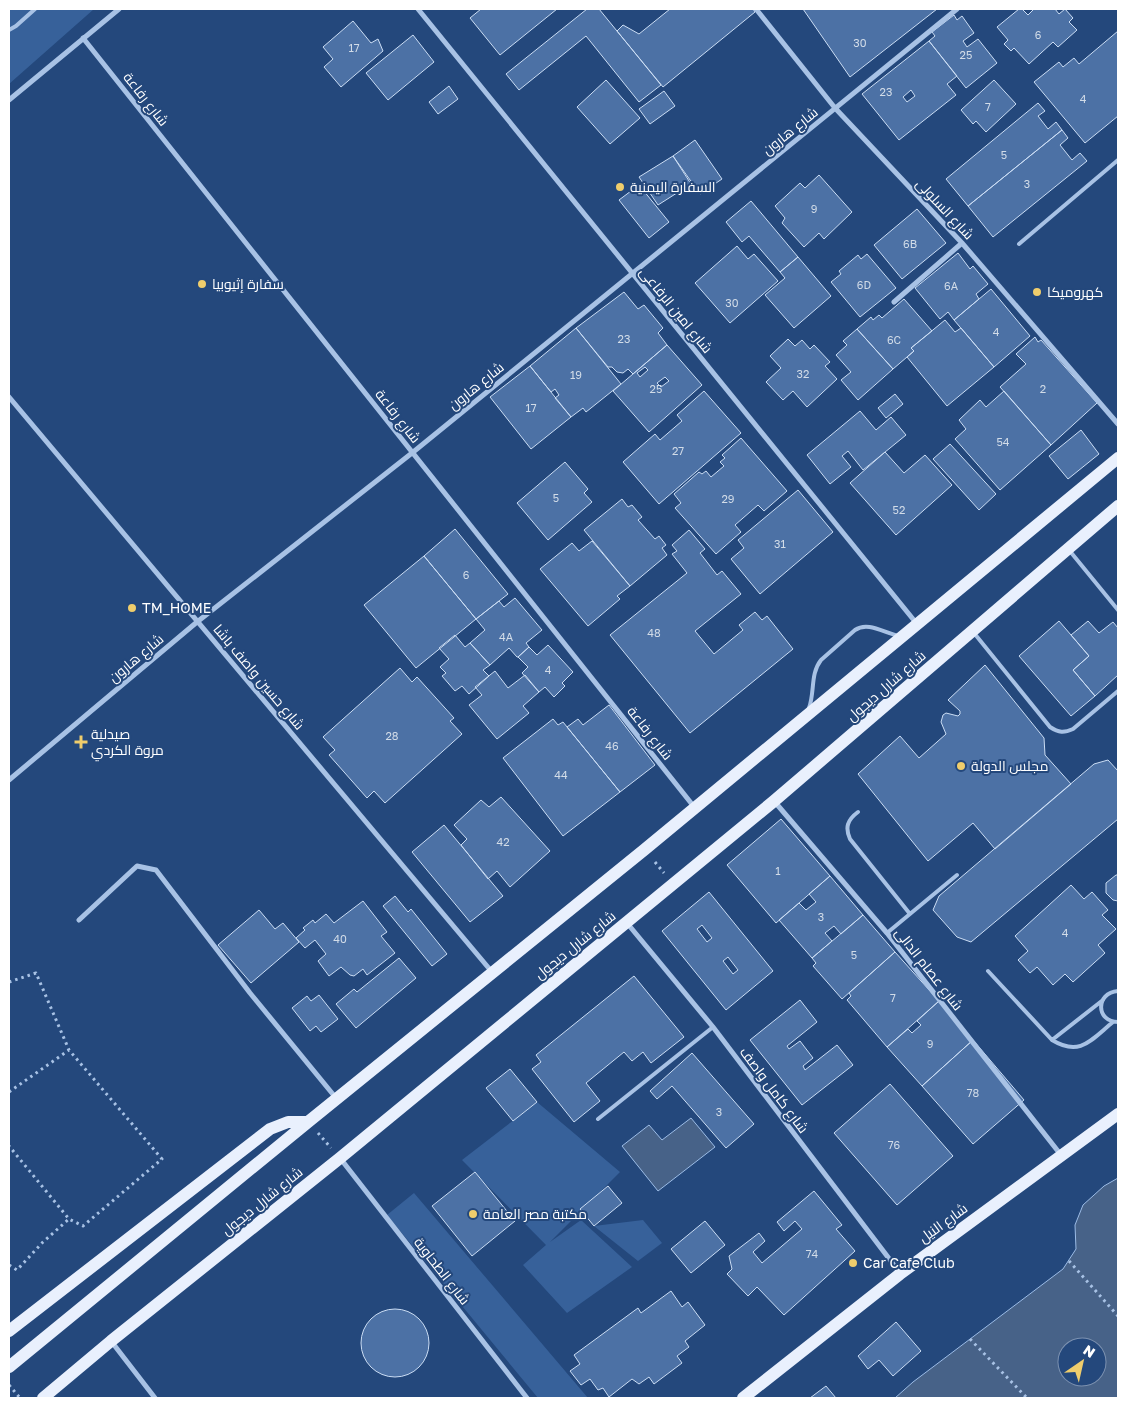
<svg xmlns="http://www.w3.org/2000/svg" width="1127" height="1407" viewBox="0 0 1127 1407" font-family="'Golos Text',Cairo,sans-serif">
	<rect width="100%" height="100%" fill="#24487c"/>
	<path fill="#37619a" d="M9,9H94L9,84Z
		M537,1102L620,1172L550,1242L581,1220L632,1267L567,1313L523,1265L546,1245L462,1160Z
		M414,1193L588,1398H538L387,1215Z
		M643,1220L662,1243L638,1261L594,1226Z"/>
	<path fill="#476288" stroke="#9cbce6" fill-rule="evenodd" d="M691,1118L715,1147L658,1191L622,1146L649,1125L662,1140Z
		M1118,1178V1398H895L913,1382L1063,1269L1076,1249L1075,1225L1083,1205L1104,1186ZM1067,1347H1097V1377H1067Z"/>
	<path fill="#4c71a5" stroke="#cbddf4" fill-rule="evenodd" d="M481,9H557L500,55L470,18Z
		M587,9H599L661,85L639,102L586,36L519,90L506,74Z
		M670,9H753L755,12L663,87L617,31L623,25L639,34Z
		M803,9H937L850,77Z
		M1019,9H1022L1028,15L1034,9H1055L1059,14L1065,9L1073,18L1069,22L1077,30L1058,47L1053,42L1029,64L1014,48L1011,51L1004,44L1008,40L997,27Z
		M954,15L957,20L962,16L974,33L963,41L967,47L978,39L997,63L966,88L929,41L935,36L932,32Z
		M353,21L371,43L378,39L383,51L341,87L324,67L333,59L323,47Z
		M1118,31V116L1085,143L1034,82L1059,62L1063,67L1074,58L1079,64Z
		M413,35L434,62L388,100L366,73Z
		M929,41L957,76L947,84L956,95L899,140L862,94ZM911,90L915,96L907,102L903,97Z
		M606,80L640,118L610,144L577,107Z
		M994,80L1016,104L986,132L976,121L973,124L961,110Z
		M449,86L458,99L438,114L429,102Z
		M664,91L675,106L650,124L639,109Z
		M1038,103L1045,111L1038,116L1048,129L1056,122L1062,130L968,206L946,179Z
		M1062,130L1068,138L1060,145L1072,160L1080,153L1087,161L993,237L968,206Z
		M695,140L722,179L700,194L673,156Z
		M673,156L691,184L658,205L639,177Z
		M819,175L852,212L824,239L819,233L804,247L782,223L785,218L775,206L800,183L805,188Z
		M639,185L669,222L649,238L619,200Z
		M751,201L798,257L780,272L749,236L742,242L726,222Z
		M917,209L946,243L902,279L874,245Z
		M737,246L748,259L754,254L778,281L730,323L695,283Z
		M958,253L970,269L973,266L988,284L976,294L979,299L954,320L948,312L940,319L915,288Z
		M867,254L896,288L860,317L831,282L841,274L839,271L858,255L861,259Z
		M798,257L831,296L794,328L765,295L785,278L780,272Z
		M991,289L1030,336L994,367L954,320Z
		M624,292L638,309L644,305L663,328L658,333L667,345L633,374L628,369L623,373L617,372L612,367H608L576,328Z
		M904,299L932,331L911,348L914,351L893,369L857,329L871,317L873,320L879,315L882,318Z
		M945,320L955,332L961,328L994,367L947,406L907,357L914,351L911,348Z
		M576,328L621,384L586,412L583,408L571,417L555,398L559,395L555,389L551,392L530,366Z
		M857,329L893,369L858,400L841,380L851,372L836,355L847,345L843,341Z
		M1035,337L1038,342L1041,340L1097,403L1051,445L1000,387L1026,364L1016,354Z
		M788,339L795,346L802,340L810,349L814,345L830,362L825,366L837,379L807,407L793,391L783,400L766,382L781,368L770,356Z
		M667,345L702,385L649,432L613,391ZM645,367L648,370L640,377L637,373ZM665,377L669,381L661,387L657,383Z
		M530,366L571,417L531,449L490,397Z
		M704,391L741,433L659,504L623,462L655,434L660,440L682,421L677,415Z
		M1004,391L1051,445L1000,490L955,439L966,429L959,420L980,400L986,407Z
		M895,394L903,404L886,418L878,408Z
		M860,411L876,430L891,417L906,435L863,470L848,451L842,456L851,467L830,484L807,455Z
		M1081,430L1099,454L1068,479L1049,456Z
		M741,438L787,491L764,511L758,505L735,525L741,532L716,554L675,508L681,503L674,494L699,472L702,474L706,471L711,477L724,466L720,462L725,458L722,455Z
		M950,444L996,494L979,510L933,459Z
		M885,452L904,473L925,455L952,485L896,535L850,483Z
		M565,462L588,489L584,493L592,502L548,540L517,503Z
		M798,490L833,532L760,594L731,559L744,548L738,540Z
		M622,499L628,507L632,505L642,517L638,520L655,539L659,536L666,545L662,548L667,555L630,586L584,530Z
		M455,529L508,594L476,619L424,556Z
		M689,530L705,549L700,553L717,575L722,571L741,594L695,631L714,654L743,630L739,625L755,612L762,620L767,616L793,649L690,733L610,635L687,573L672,554L677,551L672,545Z
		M592,541L630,586L617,596L620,599L588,626L540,569L572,543L579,551Z
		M424,556L476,619L416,668L364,605Z
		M515,598L542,630L526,643L529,647L518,657H517L509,648L490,665L470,643L485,630L476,619L499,601L504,607Z
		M1059,621L1089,656L1073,670L1095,696L1071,716L1019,656Z
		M1088,621L1099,633L1113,622L1118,628V675L1095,696L1073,670L1089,656L1071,635Z
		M455,635L465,647L470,643L490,665L483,670L489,676L469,694L462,686L455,691L442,676L446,673L440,667L449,659L439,648Z
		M548,645L573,672L562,683L565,686L554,697L545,687L539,692L522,673L528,667L518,657L529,647L537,655Z
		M985,665L1044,738L1045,755L1071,784L995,849L973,823L928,861L858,774L900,736L919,758L946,734L941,722L943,715L946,713L958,716L960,714V711L948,700Z
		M400,668L412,682L417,677L454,718L450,721L462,734L385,803L374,791L367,798L329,755L335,750L323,737Z
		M495,671L508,688L525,675L539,692L523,706L529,713L497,739L469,705L482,695L475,687Z
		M609,705L655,765L620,792L567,727L578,719L583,725Z
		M553,719L558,725L563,722L620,792L563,836L503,758Z
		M1108,760L1118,771V819L971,942L957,937L933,910L939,896L1094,764Z
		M501,797L550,851L510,887L497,871L488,879L461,845L467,839L454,825L481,800L489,807Z
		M781,819L830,876L776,923L727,865Z
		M444,825L503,896L470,922L412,852Z
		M1116,875H1118V901L1113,900L1106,893V883Z
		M830,876L863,915L841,934L834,926L825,933L832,941L812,958L779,920L799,903L806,910L816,902L809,894Z
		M1071,885L1084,899L1092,892L1108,910L1102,915L1116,929L1098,945L1105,953L1073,982L1065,974L1053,985L1037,967L1030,973L1018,960L1028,951L1015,936Z
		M709,892L773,971L726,1010L662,931ZM702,925L712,938L707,942L697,929ZM728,957L738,970L733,974L723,961Z
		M395,896L408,912L411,909L447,954L432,966L383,906Z
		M363,901L387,932L381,936L395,953L367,975L363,969L354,976L350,975L341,967L329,976L318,961L326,954L315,940L305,948L296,938L305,930L303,928L313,920L315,923L326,914L334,923Z
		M259,910L275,929L283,923L299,942L251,983L218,945Z
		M863,915L895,952L842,999L813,966L816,963L812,958Z
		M895,952L939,1001L887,1047L847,1000L851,996L849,993Z
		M399,958L416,978L356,1028L336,1004L354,989L357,992Z
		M634,976L684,1037L651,1063L643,1052L632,1061L624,1052L586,1083L600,1101L574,1122L532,1069L541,1062L536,1055Z
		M319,995L338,1019L321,1032L316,1026L310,1031L292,1008L307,996L311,1001Z
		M800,1000L817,1022L787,1046L789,1049L800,1041L813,1058L803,1066L805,1070L837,1045L853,1065L802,1105L750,1040Z
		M939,1001L973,1040L922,1086L887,1047L908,1029L912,1033L921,1025L917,1021Z
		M973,1040L1024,1100L973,1144L922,1086Z
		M692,1053L754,1124L726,1148L672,1086L657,1099L650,1091Z
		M510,1069L537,1102L513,1121L486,1088Z
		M890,1084L953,1156L897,1205L834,1133Z
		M475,1172L515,1221L472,1256L432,1206Z
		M608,1186L622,1203L594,1226L580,1209Z
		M814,1191L842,1225L836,1229L855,1251L784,1315L757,1287L748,1296L727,1274L732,1269L729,1256L759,1233L765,1241L753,1252L762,1263L802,1229L795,1221L784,1231L777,1222Z
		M705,1221L725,1245L691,1273L671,1249Z
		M671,1291L682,1307L688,1302L705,1325L685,1341L689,1347L677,1356L682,1363L654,1384L649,1377L639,1384L632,1379L609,1397L603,1388L598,1390L590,1379L581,1385L570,1371L580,1364L574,1355L638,1308L641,1313Z
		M361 1343a34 34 0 1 1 68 0a34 34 0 1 1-68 0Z
		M896,1322L921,1351L893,1376L879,1360L868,1369L858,1356Z
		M826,1386L836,1398H810Z"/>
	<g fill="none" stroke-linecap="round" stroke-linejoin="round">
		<path stroke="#a8c2e5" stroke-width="3" stroke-dasharray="2.5 4" stroke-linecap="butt" d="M655,862L664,873
			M9,982L36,973L69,1050
			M9,1092L69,1050L162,1159L83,1226L69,1219L9,1146
			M318,1133L331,1148
			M1069,1261L1118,1316
			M9,1265L17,1270L43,1242L69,1219
			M970,1339L1027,1398
			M9,1385L20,1398"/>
		<path stroke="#a8c2e5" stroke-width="4" d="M9,30L16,26L35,9
			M1019,244L1118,160
			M1069,550L1118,610
			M974,633L1050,727C1059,733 1064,733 1073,729L1118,691
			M809,708C815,692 810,674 821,660L855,630C868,621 884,633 899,636
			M858,812C847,820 845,828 850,839L910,914
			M887,933L957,875
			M988,971L1052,1040C1080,1057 1091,1040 1113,1022
			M1118,991C1095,993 1096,1022 1118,1022
			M1052,1040L1103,1000
			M598,1119L713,1027"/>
		<path stroke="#a8c2e5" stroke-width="5" d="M418,9L917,624
			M756,9L835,108L962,243L1118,424
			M83,38L695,808
			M9,100L119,9
			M894,302L962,243
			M9,397L492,972
			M9,780L197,622L412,453L957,9
			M774,801L887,933L1061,1155
			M79,920L137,866L156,870L250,993L336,1098
			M627,923L713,1027L900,1273
			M340,1158L527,1398
			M111,1341L155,1398"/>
		<path stroke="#e9f0fd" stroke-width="12" d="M9,1331L270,1129L288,1122H308
			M9,1367L308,1122L644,850L1118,458
			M43,1398L111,1341L340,1158L774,801L1118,506
			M743,1398L900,1274L1118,1114"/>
	</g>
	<g fill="#efcd6c" stroke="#24487c" stroke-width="2">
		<circle cx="620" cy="187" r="5"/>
		<circle cx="202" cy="284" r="5"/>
		<circle cx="1037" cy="292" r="5"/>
		<circle cx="132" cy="608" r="5"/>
		<path d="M78.5 734.5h5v5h5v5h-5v5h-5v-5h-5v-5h5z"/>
		<circle cx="961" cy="766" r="5"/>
		<circle cx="473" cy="1214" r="5"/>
		<circle cx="853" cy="1263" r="5"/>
	</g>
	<g text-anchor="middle" stroke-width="4" stroke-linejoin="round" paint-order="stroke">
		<g font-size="11" fill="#d2dce8">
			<text x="1038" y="39">6</text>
			<text x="860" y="47">30</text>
			<text x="354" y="52">17</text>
			<text x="966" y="59">25</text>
			<text x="886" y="96">23</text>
			<text x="1083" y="103">4</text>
			<text x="988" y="111">7</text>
			<text x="1004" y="159">5</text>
			<text x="1027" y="188">3</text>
			<text x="814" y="213">9</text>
			<text x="910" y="248">6B</text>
			<text x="864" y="289">6D</text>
			<text x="951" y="290">6A</text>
			<text x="732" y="307">30</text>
			<text x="996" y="336">4</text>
			<text x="624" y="343">23</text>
			<text x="894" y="344">6C</text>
			<text x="803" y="378">32</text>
			<text x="576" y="379">19</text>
			<text x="656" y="393">25</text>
			<text x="1043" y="393">2</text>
			<text x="531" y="412">17</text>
			<text x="1003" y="446">54</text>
			<text x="678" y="455">27</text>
			<text x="556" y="502">5</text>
			<text x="728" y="503">29</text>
			<text x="899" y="514">52</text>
			<text x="780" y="548">31</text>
			<text x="466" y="579">6</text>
			<text x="654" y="637">48</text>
			<text x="506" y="641">4A</text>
			<text x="548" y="674">4</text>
			<text x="392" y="740">28</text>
			<text x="612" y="750">46</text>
			<text x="561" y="779">44</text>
			<text x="503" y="846">42</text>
			<text x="778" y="875">1</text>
			<text x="821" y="921">3</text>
			<text x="1065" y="937">4</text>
			<text x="340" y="943">40</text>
			<text x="854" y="959">5</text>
			<text x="893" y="1002">7</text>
			<text x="930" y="1048">9</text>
			<text x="973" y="1097">78</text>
			<text x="719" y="1116">3</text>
			<text x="894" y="1149">76</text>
			<text x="812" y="1258">74</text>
		</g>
		<g font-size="14" fill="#fff" stroke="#24487c">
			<text transform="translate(146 99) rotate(52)" y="5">شارع رفاعة</text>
			<text transform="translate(790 131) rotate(-39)" y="5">شارع هارون</text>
			<text transform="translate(945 209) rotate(47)" y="5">شارع السلولى</text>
			<text transform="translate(676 310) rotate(51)" y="5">شارع امين الرفاعى</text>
			<text transform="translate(476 386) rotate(-39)" y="5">شارع هارون</text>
			<text transform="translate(398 416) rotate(52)" y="5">شارع رفاعة</text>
			<text transform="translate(136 658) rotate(-40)" y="5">شارع هارون</text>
			<text transform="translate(259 677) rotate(50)" y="5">شارع حسين واصف باشا</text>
			<text transform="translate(886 686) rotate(-41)" y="5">شارع شارل ديجول</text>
			<text transform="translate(650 733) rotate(52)" y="5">شارع رفاعة</text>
			<text transform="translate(575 945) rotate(-39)" y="5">شارع شارل ديجول</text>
			<text transform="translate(929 969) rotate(52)" y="5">شارع عصام الدالى</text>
			<text transform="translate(774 1090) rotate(53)" y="5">شارع كامل واصف</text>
			<text transform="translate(262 1201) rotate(-39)" y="5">شارع شارل ديجول</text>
			<text transform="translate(943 1223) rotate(-36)" y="5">شارع النيل</text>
			<text transform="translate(442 1271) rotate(52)" y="5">شارع الطحاوية</text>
		</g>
		<g font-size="14" fill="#fff" stroke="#24487c" text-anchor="start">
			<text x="630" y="192">السفارة اليمنية</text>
			<text x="212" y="289">سفارة إثيوبيا</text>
			<text x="1047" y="297">كهروميكا</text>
			<text x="142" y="613">TM_HOME</text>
			<text x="91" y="739">صيدلية<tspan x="91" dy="16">مروة الكردي</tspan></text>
			<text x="971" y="771">مجلس الدولة</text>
			<text x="483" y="1219">مكتبة مصر العامة</text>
			<text x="863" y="1268">Car Cafe Club</text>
		</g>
	</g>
	<rect width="1127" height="1407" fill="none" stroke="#ffffff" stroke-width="20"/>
	<g transform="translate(1082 1362) rotate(34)"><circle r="24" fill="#24487c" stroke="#7c91b0"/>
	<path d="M0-4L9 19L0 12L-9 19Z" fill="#efcd6c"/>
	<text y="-8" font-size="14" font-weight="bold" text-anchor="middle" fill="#ffffff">N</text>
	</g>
</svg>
